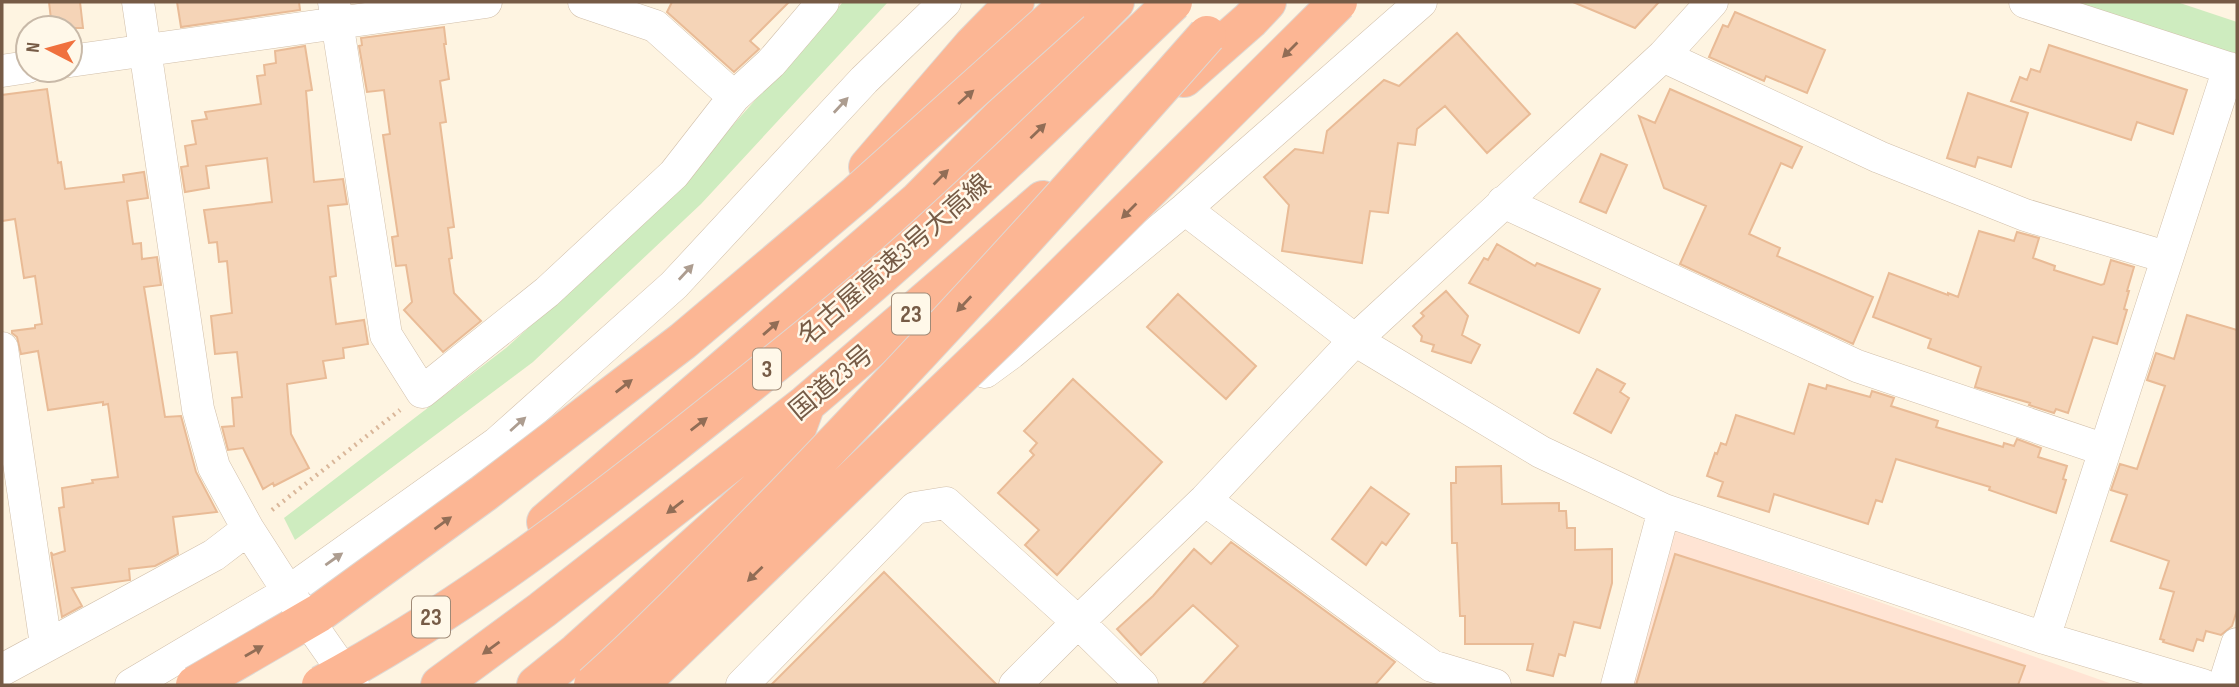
<svg xmlns="http://www.w3.org/2000/svg" width="2239" height="687" viewBox="0 0 2239 687" font-family="'Sofia Sans Condensed','Noto Sans JP',sans-serif">
	<rect width="100%" height="100%" fill="#fef4e1"/>
	<path fill="#ffe4d4" d="M1675,530L2115,685H1626Z"/>
	<path fill="#ceecbf" d="M843,2H888L701,204L533,362L295,540L284,518L506,348L649,219Z
		M2066,2H2177L2237,22V56Z"/>
	<path fill="#f5d4b7" stroke="#e9bb96" stroke-width="2" d="M49,2H80L83,28H52Z
		M177,2H299L300,10L181,27Z
		M672,2H789L750,41L759,49L734,72L667,12Z
		M1573,2H1659L1635,28Z
		M1735,12L1825,50L1807,93L1766,76L1764,81L1709,57L1723,25L1728,27Z
		M444,27L446,44H444L449,79L440,81L446,122L440,123L454,227L448,228L452,258L449,259L454,293L481,321L443,352L404,310L412,302L406,265L396,266L392,237L398,236L383,135L390,134L384,90L367,92L359,46L362,45L361,38Z
		M1457,33L1530,114L1487,153L1445,106L1417,129L1415,145L1398,143L1388,213L1370,211L1362,263L1282,251L1289,205L1264,177L1295,149L1323,153L1327,131L1384,80L1399,86Z
		M2049,45L2187,90L2173,134L2137,122L2131,140L2011,101L2020,77L2027,80L2031,69L2040,72Z
		M305,46L312,90L306,91L314,182L343,179L347,204L328,206L336,276L330,277L336,324L364,320L368,344L343,348L344,358L323,361L326,378L287,384L291,434L309,468L274,486L273,483L263,489L243,448L228,450L222,427L234,426L232,398L242,397L237,352L215,354L211,316L232,313L227,261L219,262L217,242L209,243L204,210L272,202L267,158L206,166L209,188L185,192L181,167L188,166L185,146L196,144L192,121L207,119L205,112L261,104L257,76L265,75L264,65L276,63L275,51Z
		M47,89L58,163L61,162L65,189L124,182L123,175L144,172L148,198L127,201L133,244L141,243L142,259L157,257L161,285L144,287L165,417L181,416L196,472L217,512L173,517L178,554L155,566L129,569L130,580L72,588L82,606L62,617L51,552L53,555L65,551L59,508L64,507L62,488L93,483L92,480L118,477L108,404L103,405V402L48,410L38,351L21,354L17,337L12,333V331L35,328V325L42,324L35,276L24,278L15,219L2,221V95Z
		M1670,89L1802,147L1792,168L1781,163L1749,234L1780,248L1777,256L1873,297L1853,344L1680,264L1706,206L1664,188L1639,116L1655,123Z
		M1968,93L2028,113L2011,167L1978,157L1975,167L1947,158Z
		M1601,154L1627,165L1606,213L1580,202Z
		M1979,231L2014,241L2017,232L2039,238L2033,258L2055,266L2054,270L2101,285L2104,284L2111,260L2134,267L2127,291H2129L2124,309L2127,310L2117,344L2093,337L2068,413L2056,409L2054,413L2029,405L2030,403L1975,387L1981,367L1928,348L1931,339L1873,317L1889,273L1948,295V293L1958,297Z
		M1497,244L1535,266L1537,263L1600,289L1579,333L1469,283L1484,258L1488,260Z
		M1446,291L1468,316L1462,335L1480,345L1471,363L1432,351L1434,345L1421,341L1422,336L1413,326L1424,316L1421,313Z
		M1178,294L1256,366L1226,399L1147,327Z
		M2187,315L2237,330V610L2232,626L2221,635L2206,631L2203,641L2197,639L2193,651L2163,642L2164,640L2160,639L2174,592L2160,588L2169,561L2111,541L2127,495L2111,490L2120,464L2137,469L2165,386L2147,380L2156,353L2174,359Z
		M1597,369L1625,384L1620,392L1629,398L1611,433L1574,413Z
		M1073,379L1162,462L1057,575L1025,545L1039,530L998,493L1034,455L1030,451L1037,443L1024,431Z
		M1809,384L1826,389L1827,385L1870,397L1872,391L1894,398L1891,406L1938,421L1936,427L2003,447L2004,443L2014,446L2017,439L2041,448L2038,457L2067,466L2063,479L2066,480L2056,513L1989,490L1990,487L1896,459L1882,502L1876,500L1868,524L1774,494L1769,512L1718,496L1723,482L1707,476L1715,453L1717,454L1721,443L1726,445L1736,415L1794,434Z
		M1501,466L1502,504L1559,503V511H1566L1567,528H1575V550L1612,549V583L1600,628L1574,622L1565,656L1559,654L1553,676L1527,670L1533,644H1465V616H1460L1457,543H1452L1451,483H1456V467Z
		M1371,487L1409,514L1386,545L1382,542L1366,565L1332,539Z
		M1231,542L1395,662L1375,685H1202L1238,646L1193,605L1141,655L1117,629L1153,596L1194,549L1211,564Z
		M1675,554L2025,666L2018,685H1636Z
		M884,572L997,685H771Z"/>
	<g fill="none" stroke-linecap="round" stroke-linejoin="round">
		<g stroke="#d1bfaa" stroke-width="33">
			<path id="minor" d="M138,2L198,409L214,467L248,529L295,602
				M334,2L386,335L422,392L547,292L674,174L734,97L771,63L823,2
				M584,2L655,26L734,97
				M2025,2L2237,71
				M1663,56L1879,157L2025,215L2166,257
				M70,61L486,2
				M2,71L28,67
				M1503,202L1857,366L2105,450
				M1185,209L1355,340L1541,452L1664,510L2044,638L2203,685
				M2,348L46,645
				M985,372L1011,353L1185,209L1421,2
				M1205,500L1432,666L1495,685
				M2044,638L2229,68
				M2,670L214,555L248,529
				M131,685L288,592L497,443L674,285L864,80L945,2
				M742,685L915,508L946,503L1078,622L1142,685
				M1015,685L1078,622L1205,500L1355,340L1663,56L1712,2
				M1617,685L1664,510
				M2224,685L2237,644"/>
		</g>
		<g stroke="#ded8d3" stroke-width="40">
			<path id="highway" d="M1184,78L1250,20L1267,2
				M868,167L973,45L1015,2
				M546,522L917,202L1115,2
				M440,685L542,610L806,404L1043,200
				M536,685L577,652L783,467L806,404"/>
		</g>
		<path stroke="#dab79a" stroke-width="4.5" stroke-dasharray="2 5" stroke-linecap="butt" d="M272,510L400,410"/>
		<use href="#minor" stroke="#fff" stroke-width="32"/>
		<use href="#highway" stroke="#fcb694" stroke-width="38"/>
		<g stroke="#d1bfaa" stroke-width="33" stroke-linecap="butt">
			<path id="minor-bridge" d="M295,602L353,685"/>
		</g>
		<g stroke="#ded8d3" stroke-width="40" stroke-linecap="butt">
			<path id="highway-bridge" d="M195,685L319,613L484,493L683,341L857,194L1071,2
				M321,685C447,618 563,531 675,443C745,387 817,332 884,273C983,186 1078,93 1173,2
				M593,685C659,626 719,562 781,499C927,348 1068,193 1207,35
				M639,685L1003,335L1338,2"/>
		</g>
		<use href="#minor-bridge" stroke="#fff" stroke-width="32"/>
		<use href="#highway-bridge" stroke="#fcb694" stroke-width="38"/>
	</g>
	<defs><path id="oneway-solid" d="M-6-.8H1V-3.2L6.5 0L1 3.2V.8H-6Z" transform="scale(1.75)"/></defs>
	<g fill="#916d56">
		<use href="#oneway-solid" transform="translate(1290 50) rotate(135)"/>
		<use href="#oneway-solid" transform="translate(966 97) rotate(-42)"/>
		<use href="#oneway-solid" transform="translate(1038 131) rotate(-44)"/>
		<use href="#oneway-solid" transform="translate(941 177) rotate(-45)"/>
		<use href="#oneway-solid" transform="translate(1129 211) rotate(135)"/>
		<use href="#oneway-solid" transform="translate(964 304) rotate(133)"/>
		<use href="#oneway-solid" transform="translate(771 328) rotate(-41)"/>
		<use href="#oneway-solid" transform="translate(624 386) rotate(-38)"/>
		<use href="#oneway-solid" transform="translate(699 424) rotate(-38)"/>
		<use href="#oneway-solid" transform="translate(675 507) rotate(142)"/>
		<use href="#oneway-solid" transform="translate(443 523) rotate(-36)"/>
		<use href="#oneway-solid" transform="translate(755 574) rotate(136)"/>
		<use href="#oneway-solid" transform="translate(491 648) rotate(144)"/>
		<use href="#oneway-solid" transform="translate(254 651) rotate(-30)"/>
	</g>
	<g fill="#ad9d90">
		<use href="#oneway-solid" transform="translate(841 105) rotate(-47)"/>
		<use href="#oneway-solid" transform="translate(686 272) rotate(-47)"/>
		<use href="#oneway-solid" transform="translate(518 424) rotate(-42)"/>
		<use href="#oneway-solid" transform="translate(334 559) rotate(-35)"/>
	</g>
	<g text-anchor="middle" stroke-width="5" stroke-linejoin="round" paint-order="stroke">
		<g fill="#fff8e9" stroke="#9f8a77" stroke-width="2">
			<rect x="892" y="293.5" width="38" height="41" rx="5"/>
			<rect x="753" y="348.5" width="28" height="41" rx="5"/>
			<rect x="412" y="596.5" width="38" height="41" rx="5"/>
		</g>
		<g font-size="24" font-weight="bold" fill="#765b46">
			<text x="911" y="322">23</text>
			<text x="767" y="377">3</text>
			<text x="431" y="625">23</text>
		</g>
		<g font-size="26" fill="#765b46" stroke="#fff8e9">
			<text transform="translate(894 259) rotate(-41)" y="9">名古屋高速3号大高線</text>
			<text transform="translate(831 382) rotate(-40)" y="9">国道23号</text>
		</g>
	</g>
	<rect width="2239" height="687" fill="none" stroke="#765b46" stroke-width="7"/>
	<g transform="translate(49 49) rotate(276)"><circle r="33" fill="#fff8e9" stroke="#c8b9a8" stroke-width="2"/>
	<path d="M0-5L12 26L0 18L-12 26Z" fill="#f0713e"/>
	<text y="-10" font-size="19" font-weight="bold" text-anchor="middle" fill="#765b46">N</text>
	</g>
</svg>
